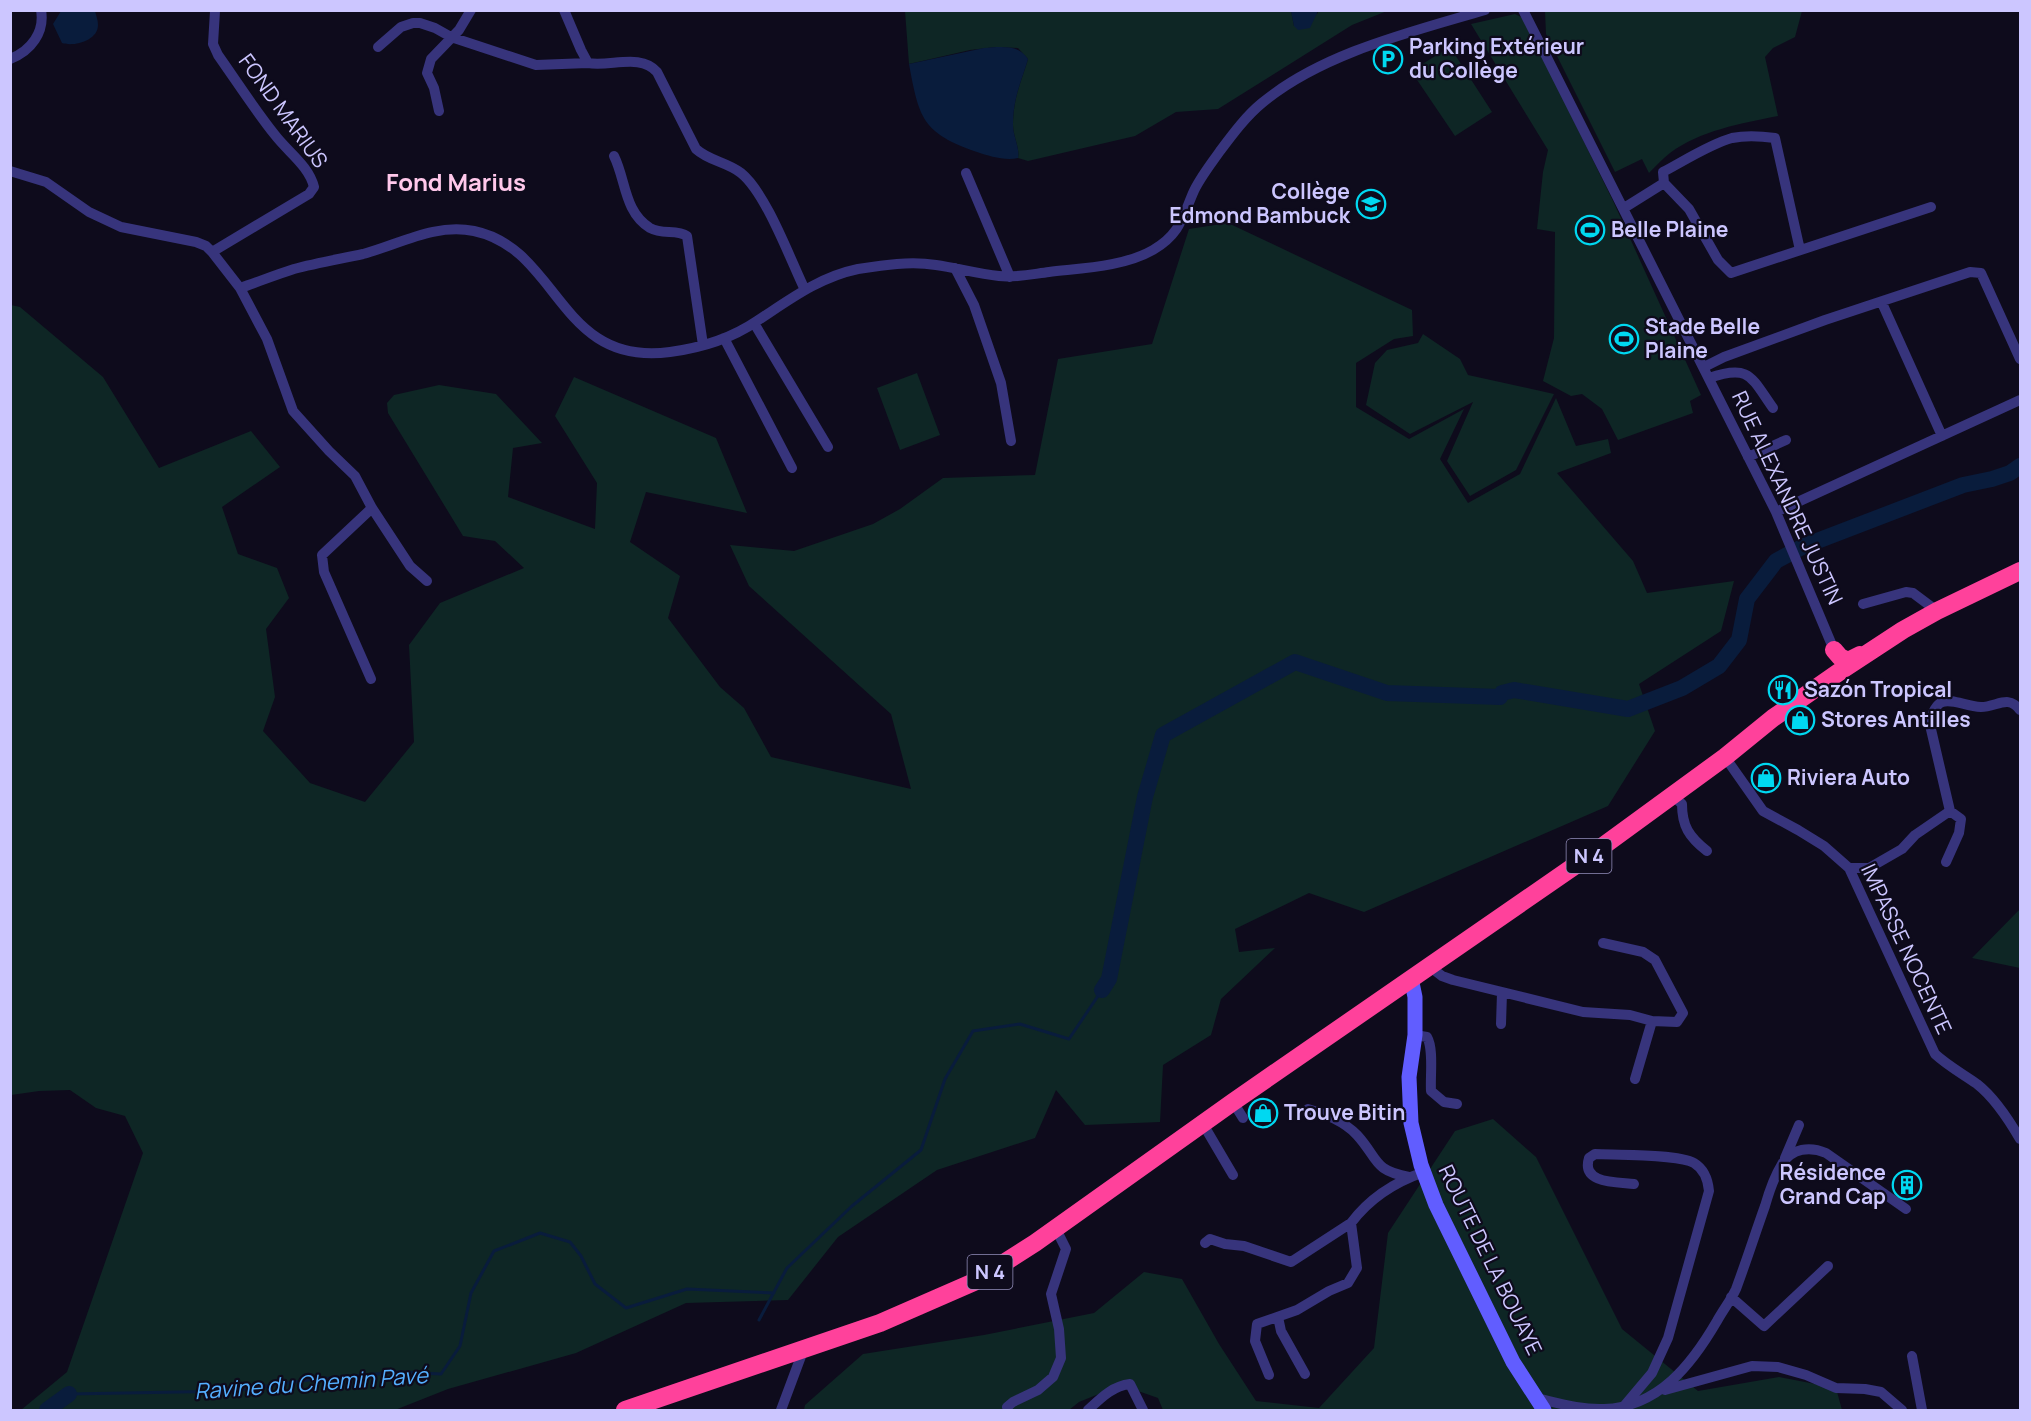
<svg xmlns="http://www.w3.org/2000/svg" width="2031" height="1421" viewBox="0 0 2031 1421" font-family="Manrope,sans-serif">
	<rect width="100%" height="100%" fill="#0e0b1c"/>
	<path fill="#0e2625" d="M1291,10L1294,26L1318,13V11H1387L1352,25L1218,109L1176,112L1135,136L1028,161L1018,158C1020,148 1013,136 1013,125C1013,98 1021,83 1028,59L1018,48L996,47L970,50L909,64L905,11Z
		M1545,11V10L1802,11L1795,37L1773,48L1765,57L1778,116C1742,123 1699,131 1670,153C1662,159 1656,166 1649,173L1642,159L1615,172L1546,34Z
		M1515,14L1523,18L1614,203L1701,395L1690,401L1693,413L1618,440L1602,409L1582,394L1571,396L1543,381L1554,338L1555,232L1537,229L1543,172L1548,150L1471,24Z
		M1450,47L1492,112L1455,136L1411,71Z
		M1228,223L1412,310L1413,336L1394,339L1356,363V407L1409,439L1464,409L1440,459L1468,503L1520,474L1556,398L1576,446L1608,439L1611,453L1557,473L1633,561L1647,593L1734,581L1721,631L1639,684L1655,731L1608,806L1364,912L1309,893L1235,929L1239,952L1275,948L1221,999L1211,1035L1163,1065L1160,1122L1085,1125L1056,1090L1035,1138L937,1170L838,1237L788,1300L686,1303L576,1353L448,1389L395,1410H21L67,1372L143,1153L125,1116L96,1108L70,1090L39,1091L11,1095V305L20,307L103,377L159,468L251,431L280,467L222,507L238,554L277,568L289,598L266,629L275,697L263,731L310,783L365,802L414,742L409,645L440,603L524,568L495,541L463,536L388,413L387,403L394,395L439,385L496,394L542,443L513,448L508,497L595,529L597,483L555,416L574,377L716,438L747,513L646,492L630,542L680,576L668,618L720,687L744,708L771,757L911,789L891,714L749,586L730,545L794,551L873,524L900,509L943,478L1035,475L1058,359L1152,344L1189,229Z
		M1423,334L1460,359L1468,375L1554,394L1516,470L1470,496L1447,461L1473,402L1410,434L1366,405L1375,363L1387,350L1418,343Z
		M917,373L940,435L900,450L877,388Z
		M2020,909V968L1972,958Z
		M1493,1119L1536,1157L1622,1329L1698,1391L1779,1377L1836,1388L1842,1410H1163L1158,1398L1121,1385L1079,1402L1069,1410H804L805,1405L863,1354L984,1335L1094,1313L1144,1272L1182,1279L1219,1344L1256,1401L1319,1408L1374,1348L1388,1233L1455,1131Z"/>
	<path fill="#091c3c" d="M61,11H95C96,15 98,20 98,25C98,41 73,47 62,43L53,24Z
		M1291,11H1318L1310,28L1298,30L1294,26Z
		M984,48C1000,47 1019,44 1028,59C1021,83 1013,98 1013,125C1013,136 1020,148 1018,158C1005,161 989,156 977,152C922,133 919,118 909,64Z"/>
	<g fill="none" stroke-linecap="round" stroke-linejoin="round">
		<path stroke="#091c3c" stroke-width="3" d="M759,1320L787,1268L852,1206L921,1150L945,1079L973,1031L1020,1024L1069,1039L1102,990
			M69,1394L235,1391L308,1380L399,1372L441,1374L460,1346L471,1293L494,1251L540,1233L570,1242L581,1256L595,1284L626,1308L687,1289L774,1293"/>
		<path stroke="#091c3c" stroke-width="16" d="M1102,990L1109,979L1145,797L1163,735L1295,662L1387,693L1500,697L1502,693L1514,690L1628,709L1682,688L1719,666L1739,640L1747,599L1776,561L1804,546L1963,485L1992,479L2010,473L2020,466
			M47,1410L69,1394"/>
		<path stroke="#37347c" stroke-width="10" d="M564,10L581,50L588,63C610,67 641,53 657,72L696,149C709,161 727,162 741,173C766,193 790,259 805,290
			M1523,10L1776,512L1834,650
			M378,47L401,27L413,23H420L435,28L451,37L536,65L588,63
			M10,59C31,51 45,32 41,10
			M439,111L434,88L427,73L431,59L459,30L471,10
			M614,156C626,180 624,212 650,228C662,235 677,229 687,236L703,345
			M10,171L46,182L89,212L121,227L196,242L206,246L212,252L240,288L267,339L293,411L329,451L355,476L372,508L410,566L427,581
			M966,173L1010,277
			M1624,208L1664,183
			M1800,250L1775,138C1761,136 1746,135 1732,138C1710,144 1684,161 1663,172L1664,183L1689,209L1718,260L1731,273L1931,207
			M212,252L309,194L314,187C309,166 288,152 275,135C255,110 237,82 218,55L213,44L215,11
			M955,268L974,305L1001,383L1011,441
			M240,288C258,282 275,275 294,269C316,263 340,259 363,254C400,244 435,223 474,231C560,249 558,367 670,352C700,348 732,338 757,321C789,300 819,277 858,269C884,265 910,261 936,265C957,268 978,274 999,276C1016,278 1033,274 1049,272C1083,268 1123,267 1153,250C1179,235 1182,219 1193,193C1199,179 1211,164 1220,151C1232,135 1246,116 1262,103C1322,53 1411,32 1485,10
			M1882,303L1942,436
			M754,323L828,447
			M724,338L792,468
			M1704,367L1724,357L1825,320L1970,272L1981,273L2020,359
			M1709,378C1750,364 1751,377 1773,408
			M1748,457L1786,440
			M1776,512L2020,400
			M1863,604L1906,592L1913,593L1937,611
			M371,679L324,572L322,555L372,508
			M1725,757L1763,811L1798,830L1824,846L1849,868L1935,1054C1948,1066 1963,1074 1977,1084C1995,1098 2009,1120 2020,1139
			M1672,795L1682,804C1682,826 1689,837 1707,851
			M1950,811L1930,725C1936,686 1957,706 1981,707C1997,707 2008,694 2020,710
			M1849,868H1869L1902,849L1915,835L1950,811L1961,819L1959,833L1946,862
			M1429,966L1442,976L1453,980L1583,1012L1630,1015L1652,1021L1677,1022L1683,1013L1655,960L1643,952L1603,943
			M1501,1024L1502,993
			M1415,1035L1427,1037C1434,1049 1430,1076 1431,1091L1444,1102L1457,1104
			M1635,1079L1652,1021
			M1233,1102L1243,1118
			M1308,1109C1324,1113 1345,1122 1357,1135C1379,1159 1372,1170 1409,1177
			M1203,1124L1233,1175
			M1785,1158L1799,1125
			M1205,1243L1210,1239L1225,1244L1244,1246L1291,1262L1351,1223
			M1731,1297L1764,1326L1828,1266
			M1278,1317L1281,1331L1305,1374
			M1912,1356L1922,1410
			M1269,1375L1255,1341L1257,1324L1297,1310L1329,1291L1348,1283L1357,1268L1351,1223C1369,1199 1395,1182 1424,1172
			M1665,1390L1752,1366L1778,1367L1806,1375L1836,1388L1865,1389L1881,1392L1902,1410
			M1536,1398C1558,1403 1581,1410 1604,1409C1659,1407 1692,1364 1717,1321C1723,1310 1731,1300 1736,1289C1746,1262 1755,1234 1765,1206C1769,1192 1774,1177 1782,1164C1792,1148 1810,1146 1826,1153L1906,1209
			M1625,1405L1652,1373L1668,1338L1709,1191C1708,1180 1704,1169 1694,1163C1679,1154 1616,1155 1595,1154L1589,1158C1581,1184 1617,1182 1634,1184
			M781,1410L803,1351
			M1008,1410L1007,1407L1013,1402L1038,1390L1053,1377L1061,1358L1059,1329L1051,1294L1066,1249L1056,1229
			M1088,1410C1100,1399 1112,1386 1130,1384L1143,1410"/>
		<path stroke="#615dff" stroke-width="15" d="M1411,978L1415,997V1035L1409,1077L1411,1123L1421,1165L1436,1205L1513,1362L1544,1410"/>
		<path stroke="#ff419b" stroke-width="18" d="M1834,650L1840,657L1848,661L1860,655
			M625,1410L880,1323L974,1282L1035,1243L1233,1102L1599,849L1725,757L1773,718L1842,670L1903,630L1937,611L2020,571"/>
	</g>
	<defs>
		<g id="parking-ring" transform="scale(1.5)"><circle r="9.5" fill="#0e0b1c" stroke="#00d8f1" stroke-width="1.5"/><path d="M-3.5-5.5H1a3.5 3.5 0 0 1 0 7H-1V5.5H-3.5ZM-1-3.4V-.6H.8a1.4 1.4 0 0 0 0-2.8Z" fill="#00d8f1"/></g>
		<g id="school-ring" transform="scale(1.5)"><circle r="9.5" fill="#0e0b1c" stroke="#00d8f1" stroke-width="1.5"/><path d="M0-5L7-2L0 1L-7-2ZM-4 1L0 2.5L4 1V4Q0 6-4 4Z" fill="#00d8f1"/></g>
		<g id="stadium-ring" transform="scale(1.5)"><circle r="9.5" fill="#0e0b1c" stroke="#00d8f1" stroke-width="1.5"/><path d="M0-5a6.5 5 0 1 0 0 10a6.5 5 0 1 0 0-10ZM-3.5-1.8h7v3.6h-7Z" fill="#00d8f1"/></g>
		<g id="restaurant-ring" transform="scale(1.5)"><circle r="9.5" fill="#0e0b1c" stroke="#00d8f1" stroke-width="1.5"/><path d="M-5-6h1v4h1v-4h1v4h1v-4h1v5L-1.5 .5V6h-2V.5L-5-1ZM5-6V6H3V1.5H1.5Q1.5-4 5-6Z" fill="#00d8f1"/></g>
		<g id="shop-ring" transform="scale(1.5)"><circle r="9.5" fill="#0e0b1c" stroke="#00d8f1" stroke-width="1.5"/><path d="M-5-2.5h2.3a2.7 3.5 0 0 1 5.4 0H5L5.5 6h-11ZM-1.5-2.5h3a1.5 2.3 0 0 0-3 0Z" fill="#00d8f1"/></g>
		<g id="building-ring" transform="scale(1.5)"><circle r="9.5" fill="#0e0b1c" stroke="#00d8f1" stroke-width="1.5"/><path d="M-4-6H4V6H1V3H-1V6H-4ZM-2.5-4.3h1.7v1.8h-1.7ZM.8-4.3h1.7v1.8H.8ZM-2.5-1h1.7V.8h-1.7ZM.8-1h1.7V.8H.8Z" fill="#00d8f1"/></g>
	</defs>
	<g fill-rule="evenodd">
		<use href="#parking-ring" x="1388" y="59"/>
		<use href="#school-ring" x="1371" y="204"/>
		<use href="#stadium-ring" x="1590" y="230"/>
		<use href="#stadium-ring" x="1624" y="339"/>
		<use href="#restaurant-ring" x="1783" y="690"/>
		<use href="#shop-ring" x="1800" y="720"/>
		<use href="#shop-ring" x="1766" y="778"/>
		<use href="#shop-ring" x="1263" y="1113"/>
		<use href="#building-ring" x="1907" y="1185"/>
	</g>
	<g text-anchor="middle" stroke-width="4.5" stroke-linejoin="round" paint-order="stroke">
		<g fill="#0e0b1c" stroke="#938ebb" stroke-width="1.5">
			<rect x="1566.5" y="839" width="45" height="34" rx="4.5"/>
			<rect x="967.5" y="1255" width="45" height="34" rx="4.5"/>
		</g>
		<g font-size="20" font-weight="bold" fill="#ccc6ff">
			<text x="1589" y="863">N 4</text>
			<text x="990" y="1279">N 4</text>
		</g>
		<g font-size="21" font-weight="bold" fill="#ccc6ff" stroke="#0e0b1c" text-anchor="start">
			<text x="1409" y="54">Parking Extérieur<tspan x="1409" dy="24">du Collège</tspan></text>
			<text x="1350" y="199" text-anchor="end">Collège<tspan x="1350" dy="24">Edmond Bambuck</tspan></text>
			<text x="1611" y="237">Belle Plaine</text>
			<text x="1645" y="334">Stade Belle<tspan x="1645" dy="24">Plaine</tspan></text>
			<text x="1804" y="697">Sazón Tropical</text>
			<text x="1821" y="727">Stores Antilles</text>
			<text x="1787" y="785">Riviera Auto</text>
			<text x="1284" y="1120">Trouve Bitin</text>
			<text x="1886" y="1180" text-anchor="end">Résidence<tspan x="1886" dy="24">Grand Cap</tspan></text>
		</g>
		<g font-size="21" fill="#ccc6ff" stroke="#0e0b1c">
			<text transform="translate(283 111) rotate(54)" y="7">FOND MARIUS</text>
			<text transform="translate(1787 498) rotate(65)" y="7">RUE ALEXANDRE JUSTIN</text>
			<text transform="translate(1906 949) rotate(65)" y="7">IMPASSE NOCENTE</text>
			<text transform="translate(1490 1260) rotate(64)" y="7">ROUTE DE LA BOUAYE</text>
		</g>
		<g font-size="22" font-style="italic" fill="#54afff" stroke="#0e0b1c">
			<text transform="translate(311 1383) rotate(-4)" y="8">Ravine du Chemin Pavé</text>
		</g>
		<g font-size="24" font-weight="bold" fill="#ffc8eb" stroke="#0e0b1c">
			<text x="456" y="191">Fond Marius</text>
		</g>
	</g>
	<rect width="2031" height="1421" fill="none" stroke="#ccc6ff" stroke-width="24"/>
</svg>
